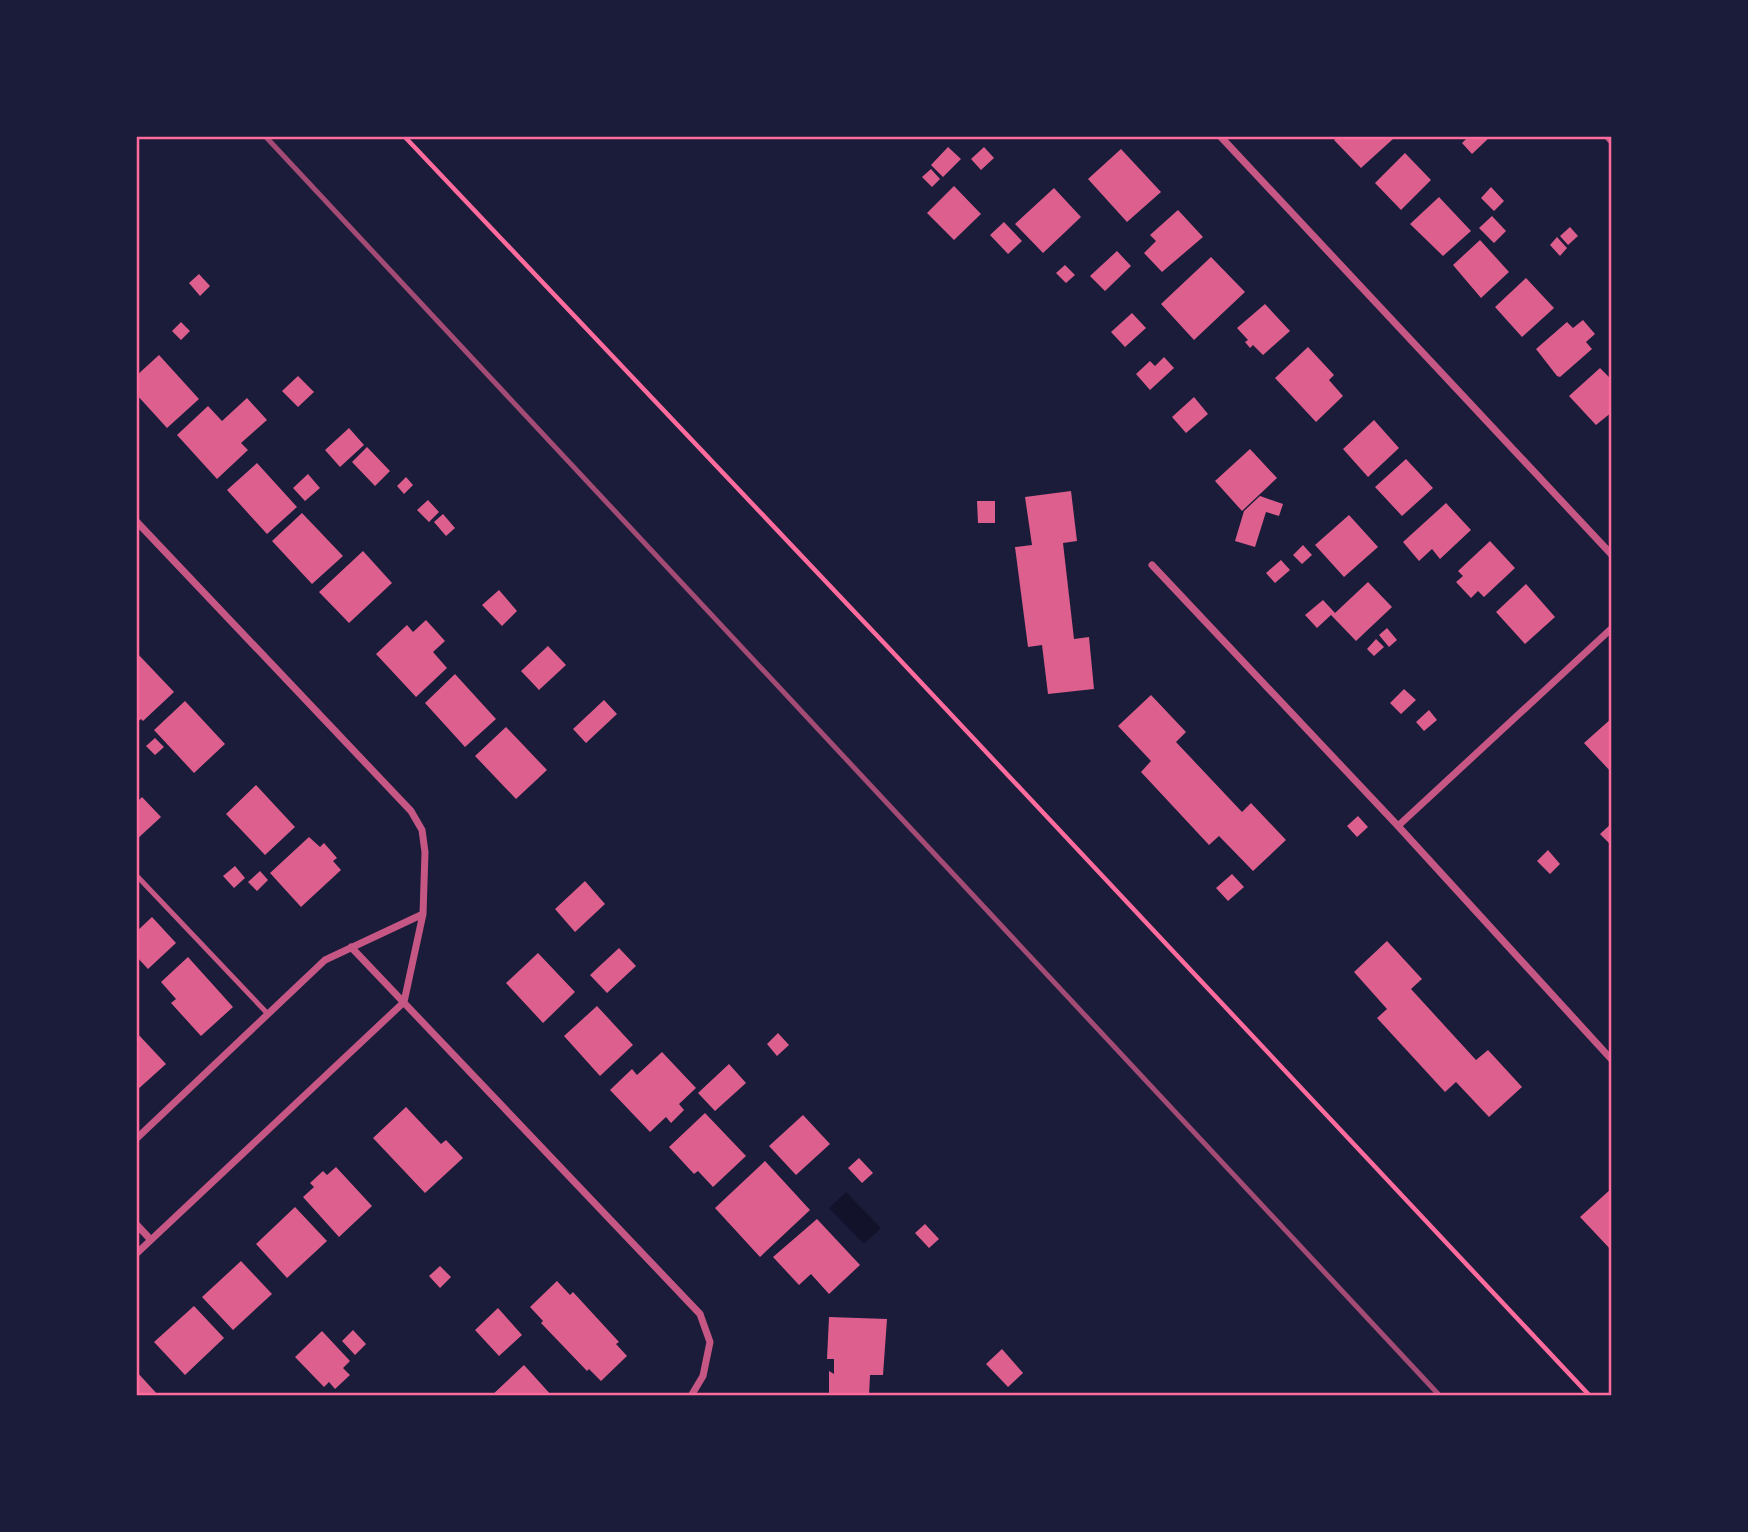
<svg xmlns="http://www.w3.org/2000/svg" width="1748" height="1532" viewBox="0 0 1748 1532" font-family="'Space Grotesk',sans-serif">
	<rect width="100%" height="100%" fill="#1b1b3a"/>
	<path fill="#12122b" d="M846,1192L881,1228L864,1244L829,1208Z"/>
	<path fill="#dd5f8e" d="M1338,136H1390L1393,139L1361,168L1334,140Z
		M1469,136H1491L1472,154L1462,143Z
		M948,147L961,159L943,177L931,165Z
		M984,147L994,158L981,170L971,159Z
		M1121,149L1161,192L1127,222L1088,179Z
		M1405,153L1431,180L1401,210L1375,183Z
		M931,169L940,179L932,187L922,177Z
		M954,186L981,214L954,240L927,213Z
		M1491,187L1504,201L1494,211L1481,198Z
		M1054,188L1081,217L1043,253L1015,224Z
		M1439,197L1471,231L1443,256L1410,224Z
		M1178,210L1203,237L1162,272L1144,253L1156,241L1150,235Z
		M1492,216L1506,231L1494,243L1479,228Z
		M1004,222L1022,241L1008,254L990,235Z
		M1570,227L1578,236L1568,245L1560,236Z
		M1557,237L1567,248L1560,256L1550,245Z
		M1480,240L1509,272L1481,298L1453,265Z
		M1117,251L1131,266L1105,291L1090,276Z
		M1211,257L1245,292L1194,340L1161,304Z
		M1065,265L1075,275L1066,283L1056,273Z
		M199,274L210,286L200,296L189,283Z
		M1526,278L1554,308L1522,337L1495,307Z
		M1265,304L1290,331L1263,355L1253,345L1250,348L1245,342L1248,340L1237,328Z
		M1132,313L1146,328L1125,347L1111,332Z
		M1583,320L1595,334L1586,342L1592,349L1560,377L1557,376L1536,349L1567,322L1573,328Z
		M181,322L190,331L181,340L172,331Z
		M1308,347L1334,375L1329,380L1343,396L1316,422L1275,378Z
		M159,355L199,399L167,428L136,394V376Z
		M1164,357L1174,368L1150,390L1136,374L1150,361L1155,366Z
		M1600,368L1612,380V412L1596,425L1569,396Z
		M298,376L314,392L298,407L282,391Z
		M1194,397L1208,414L1186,433L1172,417Z
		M247,398L267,420L241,443L248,450L217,479L177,435L208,406L222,421Z
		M1374,420L1399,448L1368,477L1343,449Z
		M349,428L364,445L340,467L325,450Z
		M367,447L390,471L375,486L352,462Z
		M1250,449L1277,478L1242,511L1215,481Z
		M1406,459L1433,488L1402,516L1375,487Z
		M257,463L297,507L267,534L227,490Z
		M308,474L320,488L305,501L293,488Z
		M406,477L413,485L404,494L397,486Z
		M1071,491L1077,541L1063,543L1074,639L1089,637L1094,689L1048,694L1042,645L1028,647L1015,547L1032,545L1025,497Z
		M1260,496L1283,504L1279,516L1266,512L1255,547L1235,541L1244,511Z
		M428,500L439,512L429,522L417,510Z
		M977,501H995V523H978Z
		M1446,503L1471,530L1440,559L1432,549L1419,561L1403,542Z
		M302,513L343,556L312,584L272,541Z
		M443,514L455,528L446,536L434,522Z
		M1349,515L1378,547L1344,577L1315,545Z
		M1490,541L1515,568L1484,597L1478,591L1471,598L1456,582L1463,576L1458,571Z
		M1303,545L1312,555L1302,564L1293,555Z
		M363,551L392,583L349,623L319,592Z
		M1281,560L1290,570L1275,583L1266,573Z
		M1368,582L1392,607L1356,641L1331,615L1317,628L1305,615L1323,600L1335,613Z
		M1526,584L1555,617L1525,644L1496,612Z
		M499,590L517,611L502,626L482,605Z
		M426,620L445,641L433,652L447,668L416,697L376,654L407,625L413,632Z
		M1387,628L1397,640L1389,647L1379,635Z
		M1376,639L1384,647L1374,656L1367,649Z
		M548,646L566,665L539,690L521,671Z
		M136,652L174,692L143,721L141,719L136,723Z
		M455,674L496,719L465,747L425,703Z
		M1404,689L1416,700L1401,714L1390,703Z
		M1151,695L1186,732L1176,742L1242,812L1251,803L1286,840L1253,871L1219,836L1209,845L1141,772L1151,761L1118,726Z
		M604,700L617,714L586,743L573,729Z
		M185,701L225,744L194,773L154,730Z
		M1429,710L1437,720L1424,731L1416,722Z
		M1612,718V773L1584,743Z
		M506,727L547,770L516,799L475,756Z
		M155,738L164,747L155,755L146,746Z
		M256,785L295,827L265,855L226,814Z
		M142,797L161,817L136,840V803Z
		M1358,816L1368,827L1357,837L1347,826Z
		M1612,823V846L1600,834Z
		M309,837L320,847L324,843L337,858L333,861L341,870L301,907L270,873Z
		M1548,850L1560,864L1550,874L1537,861Z
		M235,866L245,878L234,888L223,876Z
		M260,871L268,880L257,891L248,882Z
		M1232,874L1244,887L1228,901L1216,888Z
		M585,881L605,904L575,932L555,909Z
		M152,917L176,943L148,969L136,956V932Z
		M1387,941L1422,979L1411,989L1476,1060L1488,1050L1522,1087L1489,1117L1456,1082L1445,1092L1377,1018L1387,1009L1354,972Z
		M619,948L636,966L607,993L590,975Z
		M538,953L575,992L543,1023L506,983Z
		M188,957L233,1007L201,1036L171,1003L176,999L161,982Z
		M597,1006L633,1045L600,1076L564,1036Z
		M136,1032L166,1064L136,1091Z
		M778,1033L789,1045L777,1056L767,1044Z
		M662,1052L696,1088L679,1104L684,1110L671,1123L666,1117L650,1132L610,1090L632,1069L637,1075Z
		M729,1064L746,1083L715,1111L698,1093Z
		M406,1107L441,1144L446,1140L463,1158L425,1193L373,1138Z
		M705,1113L746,1156L713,1187L698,1171L694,1174L669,1147Z
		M803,1115L830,1144L796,1175L769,1146Z
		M859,1158L873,1173L862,1183L848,1168Z
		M765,1161L810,1210L760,1257L715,1208Z
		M336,1167L372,1206L339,1237L303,1197L314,1187L310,1183L323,1171L327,1175Z
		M1612,1188V1251L1580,1217Z
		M295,1207L327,1241L287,1278L256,1244Z
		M817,1219L860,1265L829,1294L811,1274L799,1285L773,1257Z
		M925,1224L939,1239L929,1248L915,1233Z
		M241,1261L272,1294L233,1330L202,1297Z
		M440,1266L451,1277L440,1288L429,1276Z
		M557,1281L570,1295L573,1292L619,1342L616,1344L627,1356L601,1381L589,1369L587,1371L541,1323L543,1321L530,1307Z
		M194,1306L224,1338L185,1375L154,1342Z
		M498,1308L522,1335L499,1356L475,1330Z
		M829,1317L887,1319L883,1375H870L869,1396L829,1395V1371L834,1374V1359H827Z
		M353,1330L366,1344L355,1355L342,1341Z
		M322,1331L350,1361L343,1368L350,1375L335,1389L329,1382L324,1387L295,1357Z
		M1002,1349L1023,1373L1008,1387L986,1364Z
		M524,1365L552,1396H491Z
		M136,1371L159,1396H136Z"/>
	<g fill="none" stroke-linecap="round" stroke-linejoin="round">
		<path stroke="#ff6b9d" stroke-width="4.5" d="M404,136L884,643L1590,1396"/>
		<path stroke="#c65784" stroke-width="5" d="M1606,136L1612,143
			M136,875L268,1014"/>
		<path stroke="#c65784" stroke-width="7" d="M1220,136L1612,555
			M136,521L411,811L422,830L425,852L423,914L404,1002L136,1254
			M1152,565L1398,826L1612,1060
			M1398,826L1612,628
			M351,947L700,1314L710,1342L703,1376L691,1396
			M136,1139L325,960L423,914
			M136,1224L151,1240"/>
		<path stroke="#a44b75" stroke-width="5" d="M265,136L1440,1396"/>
	</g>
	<rect width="1748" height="1532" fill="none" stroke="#1b1b3a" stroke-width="276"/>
	<rect x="138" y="138" width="1472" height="1256" fill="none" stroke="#ff6b9d" stroke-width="2.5"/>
</svg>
